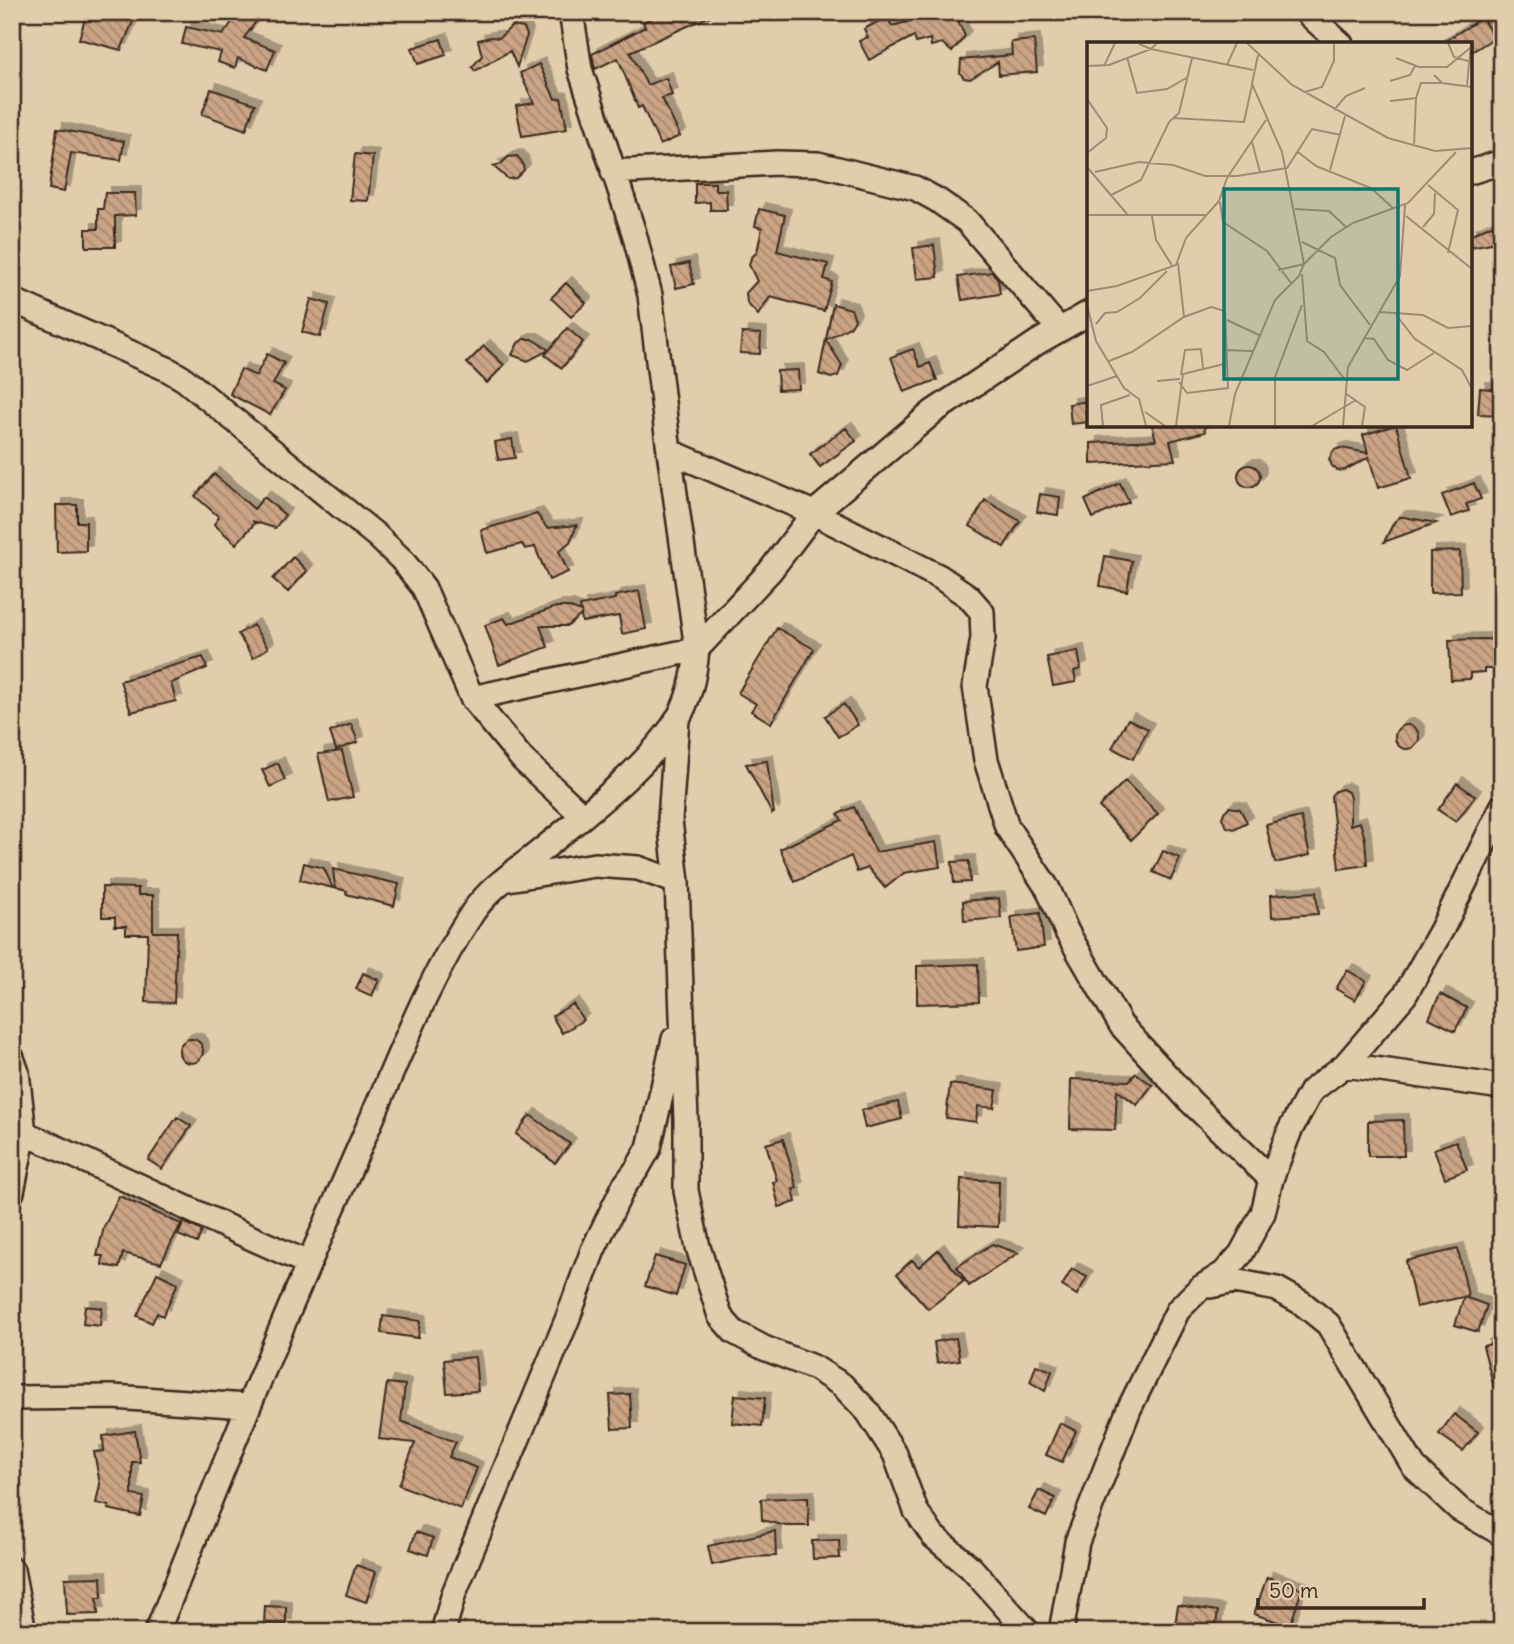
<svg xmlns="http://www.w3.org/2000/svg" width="1514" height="1644" viewBox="0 0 1514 1644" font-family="Delius,sans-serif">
	<defs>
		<pattern id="building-back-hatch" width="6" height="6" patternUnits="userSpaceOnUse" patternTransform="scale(1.75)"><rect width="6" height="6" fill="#cba486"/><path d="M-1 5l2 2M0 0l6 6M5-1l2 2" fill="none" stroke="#a6866d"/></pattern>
		<filter id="shadow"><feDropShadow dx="6" dy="-6" stdDeviation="0" flood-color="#0004"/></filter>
	</defs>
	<rect width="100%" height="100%" fill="#e1ccab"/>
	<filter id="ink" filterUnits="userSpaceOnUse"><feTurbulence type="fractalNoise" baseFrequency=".0143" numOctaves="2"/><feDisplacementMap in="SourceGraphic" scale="14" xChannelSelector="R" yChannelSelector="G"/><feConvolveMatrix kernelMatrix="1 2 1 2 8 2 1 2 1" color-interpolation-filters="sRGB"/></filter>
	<g filter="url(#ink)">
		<path fill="url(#building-back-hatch)" stroke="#3b2a1e" stroke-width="2" filter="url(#shadow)" d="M87,12H137L121,50L79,39Z
			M239,12H263L244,38L275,50L267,70L238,58L235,68L218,62L221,52L182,44L186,27L223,35Z
			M665,12H719L630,52L647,85L666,78L672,95L662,98L680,136L660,145L642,106L638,108L618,58L595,69L592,54L645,27L643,22Z
			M943,12H954L965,36L952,52L942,43L931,46L930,39L916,43L914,36L869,60L859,41L868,37L864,29L887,17L892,26Z
			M1482,18L1494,38L1470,53V44H1440Z
			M512,26L524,28L527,35L517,67L510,51L475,71L472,67L482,56L478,40L491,37L499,38Z
			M441,39L446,55L418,64L412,48Z
			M1034,40L1037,72L999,75L998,62L970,79L964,78L960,73L961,60L1012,55L1011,42Z
			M539,64L555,99L561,98L567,129L522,136L516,106L534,103L520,73Z
			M211,89L255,104L246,130L202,114Z
			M57,129L124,141L121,160L71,153L64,192L49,189Z
			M355,154L373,156L368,201L350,200Z
			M517,156L522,162L524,170L516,178L508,179L493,166L501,164L508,157Z
			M695,183H715V190H726L727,210H710V202L695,203Z
			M105,193H135L136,215L115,216V247H86V229H98V209H103Z
			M759,209L785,215L777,251L828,264L824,279L832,282L824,311L770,297L758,315L747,303L746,293L757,281L749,265L751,258L757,252L762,228L755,226Z
			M1502,220V241L1470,247V235Z
			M934,245L938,277L917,279L913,248Z
			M689,263L694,284L676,288L671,267Z
			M992,272L998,279L1000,294L962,300L958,277Z
			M566,283L586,303L571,317L551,298Z
			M311,299L329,304L320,337L302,332Z
			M833,304L851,309L855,319L851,326L826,340L842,365L838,376L831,378L819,374Z
			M567,328L583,342L562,368L545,355Z
			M742,333L761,334L760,354L740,353Z
			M524,339H532L549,350L528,361L512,355L518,343Z
			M484,346L504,365L487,383L467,363Z
			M913,349L920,367L930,363L937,380L904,392L891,357Z
			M267,354L284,363L273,384L285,390L270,415L230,394L241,369L256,376Z
			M798,370L799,389L778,390L777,371Z
			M1480,388L1502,390V415L1478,414Z
			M1089,401V422L1071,424L1069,404Z
			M1152,425H1204L1205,432L1170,441L1175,460L1091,464V443L1156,440Z
			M1396,425L1411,478L1378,488L1369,457L1345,470L1338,471L1332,466L1329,459L1334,450L1341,448L1368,453L1363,435Z
			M846,428L856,441L820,467L810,454Z
			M512,439L515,458L498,460L495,442Z
			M1238 476a11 11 0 1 1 22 0a11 11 0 1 1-22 0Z
			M214,474L254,509L264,497L285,515L275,528L252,521L255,523L236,544L214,524L219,517L195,496Z
			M1120,483L1129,502L1093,518L1085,500Z
			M1474,483L1481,499L1466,504L1469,511L1451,517L1442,495Z
			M1040,494L1060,497L1058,515L1037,512Z
			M985,500L1020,521L1004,547L970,526Z
			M56,505H77V522H86V551L57,552Z
			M537,514L547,528L577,525L570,542L559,551L568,572L549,580L535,547L525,549L522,544L487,553L481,530Z
			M1400,517H1404L1436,523L1384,542L1394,522Z
			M1460,551L1461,592L1430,593V552Z
			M1105,556L1132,561L1127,591L1100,586Z
			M293,557L307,571L288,592L273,579Z
			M639,591L646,629L622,634L619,616L582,622L581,615L568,626H540L548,647L499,665L485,625L504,618L508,624L556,607H568L581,612L580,606L615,599V596Z
			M253,625L268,648L253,658L238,634Z
			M777,628L814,649L771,723L751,711L756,704L738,693Z
			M1483,639L1502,640V669H1484V672L1470,673V679L1451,680L1449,640Z
			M1078,651L1081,669L1074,671L1076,682L1053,686L1047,657Z
			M203,657L207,668L171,683L176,701L131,712L120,681Z
			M844,704L858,725L838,737L825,716Z
			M1128,719L1148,729L1133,759L1112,748Z
			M351,724L358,742L336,750L330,732Z
			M1395 737a12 12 0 1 1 24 0a12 12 0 1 1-24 0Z
			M342,751L353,797L329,802L318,754Z
			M767,761L774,813L772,814L746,764Z
			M278,763L285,780L270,787L262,770Z
			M1125,781L1158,814L1131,840L1099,807Z
			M1457,783L1475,796L1456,822L1438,810Z
			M1342,789L1348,792L1350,798V825L1360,822L1365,839L1367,865L1339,869L1331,796L1335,791Z
			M854,807L876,852L936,842L940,867L904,873L885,888L868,868L857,872L851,856L795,882L780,849L842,820L838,814Z
			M1229,807L1240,809L1247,822L1234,829L1227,827L1222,818L1224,812Z
			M1301,817L1310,855L1275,863L1266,825Z
			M1163,851L1180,858L1171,880L1153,872Z
			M969,861L970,882L954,883L952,862Z
			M304,863L324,868L333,888L300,880Z
			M333,869L399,884L394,906L346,894L347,891L335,888Z
			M102,887L138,888V895H153V932H177L174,1003L146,1002L148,934H126V926H115V917H102Z
			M1316,892L1318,914L1272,917L1271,895Z
			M999,898L1001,918L964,921L963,901Z
			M1040,913L1044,947L1016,951L1011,917Z
			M978,964L979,1002L917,1004V966Z
			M1347,970L1366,981L1355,1000L1336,989Z
			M363,973L379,980L372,996L356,989Z
			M1440,994L1467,1008L1455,1031L1429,1018Z
			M573,1004L583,1020L562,1033L552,1016Z
			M179 1051a12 12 0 1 1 24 0a12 12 0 1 1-24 0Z
			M1136,1073L1152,1085L1137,1105L1117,1090L1115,1130L1070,1129L1071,1079L1129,1081Z
			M950,1084L997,1090L994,1108L978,1106L976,1122L946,1118Z
			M898,1102L902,1119L865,1128L861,1110Z
			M530,1115L570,1144L555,1163L516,1134Z
			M177,1117L191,1126L162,1169L148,1160Z
			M1403,1120L1404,1156H1368V1121Z
			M783,1139L797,1188L793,1189L796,1202L779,1207L773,1182L777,1181L766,1144Z
			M1456,1141L1467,1170L1445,1178L1434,1149Z
			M961,1179L999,1181L998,1227L959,1225Z
			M119,1196L181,1224L161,1263L123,1253L119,1268L102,1265L103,1256H97L104,1227Z
			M184,1222L202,1231L197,1243L178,1235Z
			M992,1244L1018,1253L969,1286L957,1267Z
			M1458,1249L1468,1296L1416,1307L1406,1261Z
			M938,1250L964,1281L928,1309L897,1274L912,1260L919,1267Z
			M655,1256L685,1265L676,1296L645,1286Z
			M1072,1269L1087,1277L1077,1295L1062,1286Z
			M157,1273L178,1283L163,1316L157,1313L152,1323L137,1316Z
			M1464,1297L1487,1305L1478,1332L1455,1325Z
			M85,1306L102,1308L100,1326L83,1324Z
			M383,1316L420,1321L418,1338L381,1333Z
			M956,1338L960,1360L937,1363L934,1342Z
			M1502,1341V1394L1496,1395L1483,1346Z
			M475,1357L478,1391L447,1393L444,1360Z
			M1036,1365L1052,1371L1045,1391L1030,1382Z
			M387,1383L405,1385L401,1421L456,1442L449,1457L477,1468L461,1509L399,1485L415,1443L379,1439Z
			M630,1394L632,1428L612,1429L610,1395Z
			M735,1395L765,1398L762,1426L732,1423Z
			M1454,1414L1478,1432L1463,1451L1439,1434Z
			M1060,1423L1076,1431L1062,1462L1046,1455Z
			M135,1431L140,1462H132V1495L144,1497L140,1516L108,1509L109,1506L96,1503L100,1484L94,1452L104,1451L103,1436Z
			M1039,1490L1055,1498L1046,1517L1029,1509Z
			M808,1497L809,1526H786L762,1520L761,1499Z
			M775,1531L776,1556L749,1557L712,1565L708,1546Z
			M416,1532L433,1538L428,1555L410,1549Z
			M839,1540L840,1558L813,1559L812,1541Z
			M356,1565L376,1572L366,1602L346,1595Z
			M101,1577L102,1598H97L98,1614L67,1615L65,1578Z
			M1267,1577L1302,1589L1290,1626L1254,1614Z
			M1178,1605L1218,1611L1215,1632H1174Z
			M265,1606L286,1607V1625L264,1624Z"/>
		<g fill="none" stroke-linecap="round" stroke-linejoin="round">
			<g stroke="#3b2a1e" stroke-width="28">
				<path id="street" d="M1306,12L1341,44
					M613,172L777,163L818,164L915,188L937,200L967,221L1059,329
					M1470,172L1502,162
					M12,300L167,369L184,379L377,536L402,560L424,588L472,698L523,760L583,816
					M669,451L814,513L940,577L968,596L982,612L983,638L975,686L986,760L1007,827L1048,889L1067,932L1121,1025L1190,1101L1271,1179
					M472,698L697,649L770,571L814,513L933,412L1038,342L1089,313
					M677,719L670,820L677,882L686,1121V1191L698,1247L720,1316L734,1332L764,1348L815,1368L842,1385L868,1412L895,1454L916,1511L933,1536L971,1568L1028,1632
					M508,879L595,865L638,868L677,882
					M12,1058L17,1072L24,1133L12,1192
					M1345,1065L1502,1087
					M24,1133C120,1175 212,1222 308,1263
					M1210,1286L1234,1281L1277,1289L1302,1303L1328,1324L1414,1467L1459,1509L1502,1534
					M12,1398L113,1397L247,1406
					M12,1570L24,1632
					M157,1632C223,1466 291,1302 363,1139C397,1063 426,982 473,912C488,890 511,874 532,858C578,820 645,770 677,720C690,699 695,673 697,649L669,451L650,295L634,233L580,69L571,12
					M443,1632L454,1593L567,1320L593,1250L624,1186L637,1169L649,1148L674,1039
					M1061,1632L1077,1542L1129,1409L1178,1310L1200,1288L1224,1273L1241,1254L1263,1213L1271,1179L1290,1130L1311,1091L1345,1065L1405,995L1442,929L1502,807"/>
			</g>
			<use href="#street" stroke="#e1ccab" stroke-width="23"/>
		</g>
	</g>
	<g transform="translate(1087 42)">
		<rect width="385" height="385" fill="#e1ccab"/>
		<path fill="none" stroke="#9f8b73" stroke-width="2" d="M160,1L205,43L301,96L348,109L385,106M361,1L367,15L381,19M52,2L64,7L70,1M40,15L50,51L80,47L101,35M309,16L332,25H360L383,6M140,23L150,1M0,24L22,23L64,7L166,28M17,24L28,1M347,33L355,41L385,45M303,39L323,33L328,24M380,43L384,1M218,50L235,45L247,19V1M0,57L20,86L19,96L0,111M303,59L329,56L334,41H355M247,68L259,54L278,46M86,76L157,80L165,43M165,100L173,130M327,104L329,56M211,110L229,124L284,146L307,167M0,125L40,172M243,128L258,74M8,130L52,120L86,123L118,134H150L200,126L225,87L254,93M341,143L371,168L361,211M24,153L54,138L82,80L92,71L105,16M133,160L136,180L180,209L204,241M208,167L242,169L259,185M0,173H118M65,174L69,198L86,225M319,174L385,227M336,185L347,172L348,151M215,200L248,216L253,243L283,283M91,221L97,275M191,228L217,222L244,195L266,181L321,161L369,110M215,232L220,299L237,310L258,338M0,249L30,244L89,223L99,196L132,159L140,136L179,78M0,263L9,299L37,346L52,357L59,384M293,270L336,273L361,286L385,284M309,273L328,297L375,328L385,347M140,278L172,293M9,282L18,271L30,270L53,256L80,229M276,296L287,297L301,318L320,328L347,311M137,308L165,309M22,319L45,310L97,275L124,265L138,269L141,346L100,351L92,340M94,333L98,308L114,307L116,326M70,339L93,337M0,344L30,334M258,351L278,365L275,384M58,370L78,384M16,384L14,363L43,353M89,384L96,332L137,322M142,384L148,352L188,258L212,234L217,222L195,110L165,42L171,13M188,384V335L215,263M225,384L269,358M256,384L261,325L313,234L318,163"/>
		<path fill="#0f766e" fill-opacity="0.15" stroke="#0f766e" stroke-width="3.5" d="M137,147H311V337H137Z"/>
		<rect width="385" height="385" fill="none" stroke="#3b2a1e" stroke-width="3.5"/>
	</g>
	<rect width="1514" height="1644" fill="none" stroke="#e1ccab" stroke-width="42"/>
	<rect x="21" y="21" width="1472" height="1602" fill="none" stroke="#3b2a1e" stroke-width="2.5" filter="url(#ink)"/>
	<path d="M1258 1598v10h166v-10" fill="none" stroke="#3b2a1e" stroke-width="3.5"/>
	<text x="1269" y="1598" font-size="21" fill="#3b2a1e" stroke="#e1ccab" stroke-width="5" paint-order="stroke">50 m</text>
</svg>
